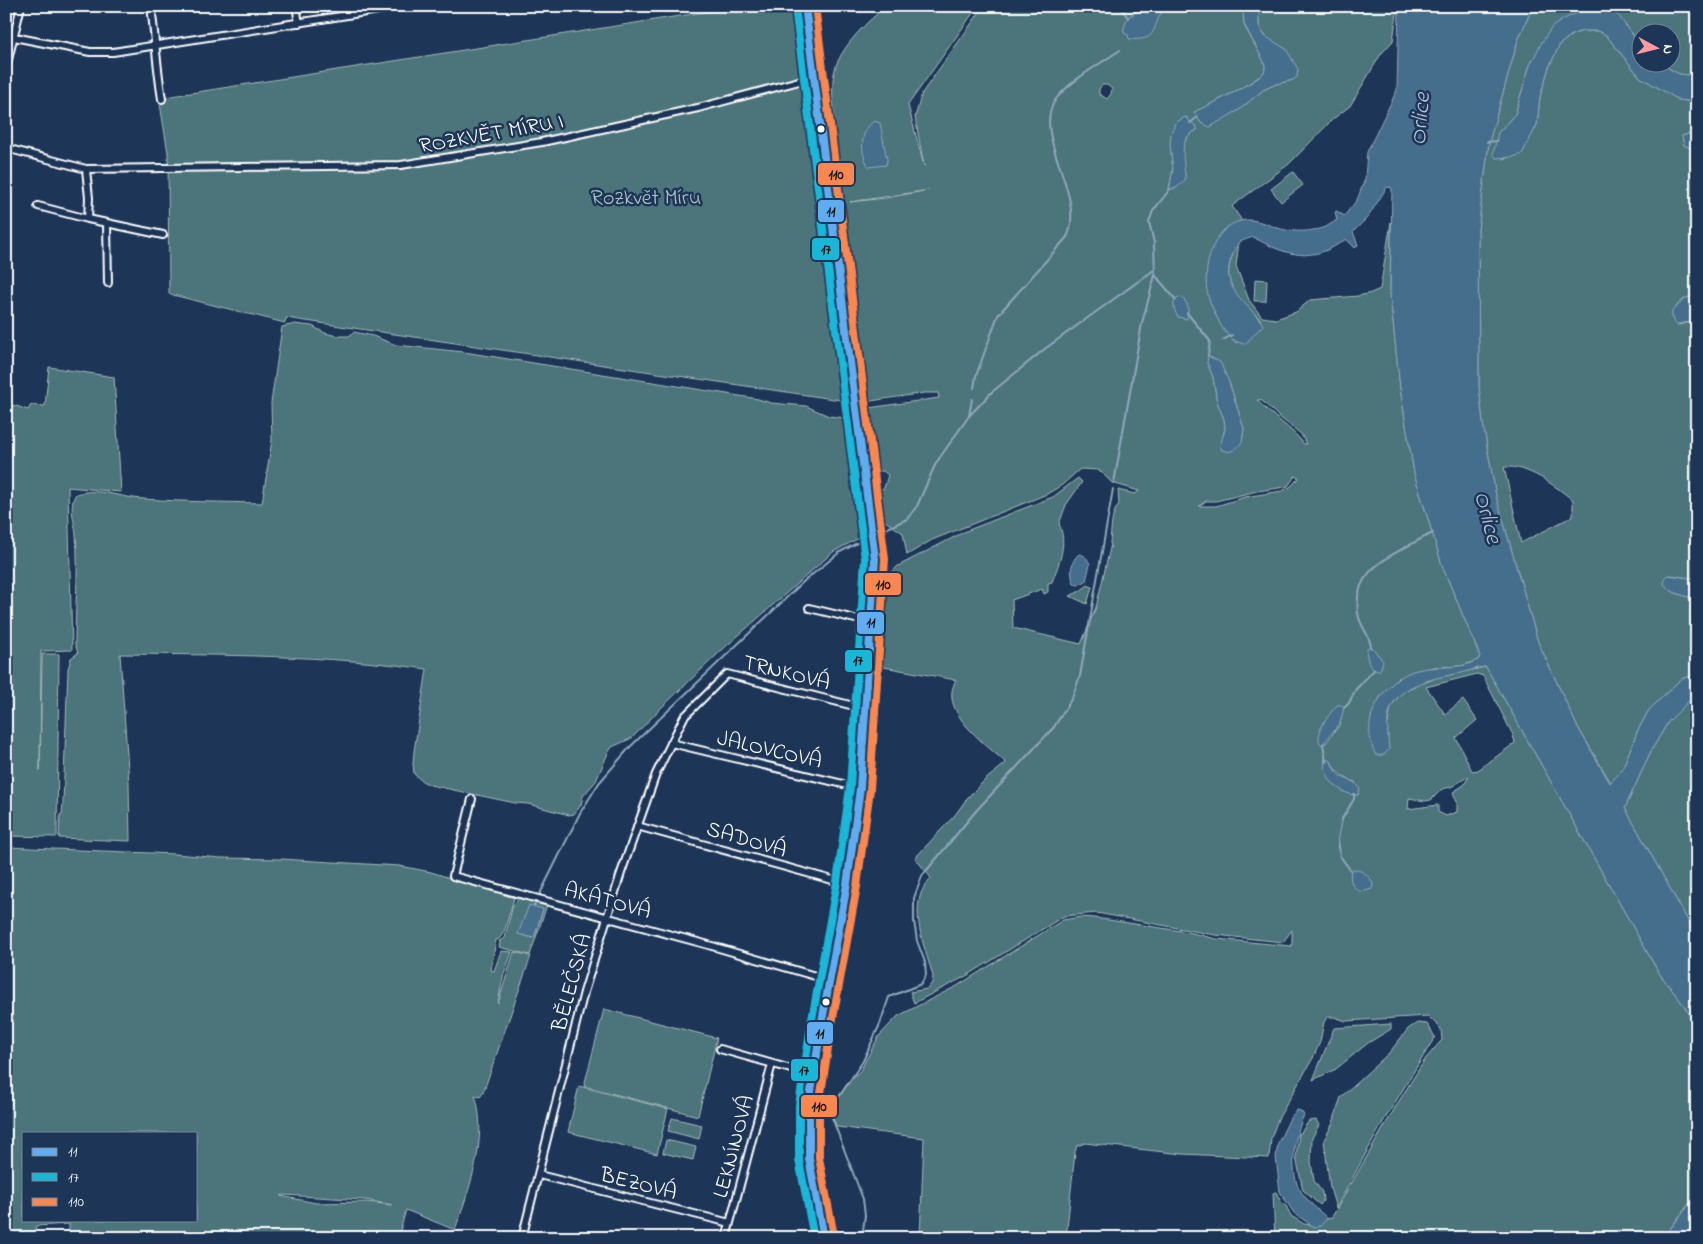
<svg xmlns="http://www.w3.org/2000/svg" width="1703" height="1244" viewBox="0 0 1703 1244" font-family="'Indie Flower',sans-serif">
	<rect width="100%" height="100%" fill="#1d3557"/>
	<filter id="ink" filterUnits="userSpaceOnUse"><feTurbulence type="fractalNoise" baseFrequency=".02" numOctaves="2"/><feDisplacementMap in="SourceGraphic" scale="10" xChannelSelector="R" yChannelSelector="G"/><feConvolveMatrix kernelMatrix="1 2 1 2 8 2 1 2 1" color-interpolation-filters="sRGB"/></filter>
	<g filter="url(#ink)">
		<path fill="#4c757a" stroke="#a6babc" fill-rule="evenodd" d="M743,6H796L804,82L806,83L847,401L286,318L285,323L169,294L168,153L159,98Z
			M886,6H978L908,105L924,166L915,117L922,93L984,6H1147L1128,17L1156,23L1157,17L1163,8L1161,6H1243L1244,25L1263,60C1265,64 1266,68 1264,72C1260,80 1205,107 1194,112L1201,123L1239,110L1263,90L1276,84L1293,80L1286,49C1264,38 1256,32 1259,6H1398L1393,41L1381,54L1350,106L1333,119L1289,164L1232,206L1242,221C1237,223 1232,225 1227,228C1221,232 1217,240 1214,246C1198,280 1211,318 1236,343L1261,320C1233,293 1217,280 1239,242L1236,266L1249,300L1262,317L1276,319L1296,312L1310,300L1358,296L1371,293L1380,289L1391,222L1390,294L1400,388L1414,473L1443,568L1480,656L1478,660L1461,666L1433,667L1398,678L1380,697L1371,717L1388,737L1387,728L1391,707L1403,691L1436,678L1486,667L1659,973L1683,1004L1697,1026V1193L1663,1238H1275L1273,1193L1276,1192L1281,1202L1286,1206L1291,1216L1304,1224L1320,1226L1327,1219L1332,1217L1399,1101L1426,1058L1442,1040L1441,1029L1428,1016L1346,1021L1334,1017H1327L1324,1022L1320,1042L1313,1058L1278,1119L1271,1138L1269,1158L1182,1154L1085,1143L1077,1146L1075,1152L1066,1238H920L924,1138L837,1127L832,1116L835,1102L849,1081L860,1071L879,1036L898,1016L957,986L1063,920L1080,917L1095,918L1188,932L1216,939L1292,946V930L1283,942L1215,935L1097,913L1064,916L968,975L914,1003L910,992L927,989L932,983L933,976C926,951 911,917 922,891C924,886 928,882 931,878L915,858L955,815L968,797L985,780L1006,763C988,746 948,718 952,691C953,687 954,683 956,680L884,667C877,648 877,625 882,604C882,600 885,597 886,593C889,579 886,576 898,566L966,531L1053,497L1078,478L1082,482L1066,505L1059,524C1068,544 1059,563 1052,582L1048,583V592L1044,594L1042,589L1012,600L1013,628L1081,644L1096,607L1111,544H1110C1111,532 1111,513 1119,504L1118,490L1135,494L1139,491L1112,483L1099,470L1080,469L1062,485L1047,494L932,540L907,555L903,533L879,517L874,490L884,488L888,475L883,471H873L865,414L868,408L939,398L938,393H924L864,402L840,208L842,203H838L829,124L835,122C833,105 830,79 837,63C847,41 867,22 886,6ZM1102,85H1107L1112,89L1111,94L1107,99L1099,94V89ZM1186,117L1196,127L1197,130C1179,138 1181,160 1185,176L1169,189L1173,169L1171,153ZM929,190L886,198L850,202ZM1207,363L1229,382L1244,429L1242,442L1223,436L1225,429L1224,419L1217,402L1213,377ZM1257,400H1261L1278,416L1301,434L1306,444H1304C1291,427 1271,416 1257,400ZM1295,476L1299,478L1290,487L1282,491L1245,497L1216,506H1199L1206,501H1216L1257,491L1279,488L1288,486ZM1477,674L1483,676L1513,735L1515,743L1478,770L1472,771L1456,738L1477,720L1463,700L1445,714L1426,687ZM1324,722L1341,723L1325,744ZM1331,761C1336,774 1343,777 1355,782L1358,795H1354L1336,786ZM1469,776L1464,785L1453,792L1457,802V812L1446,816L1438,812V805L1408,809L1409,798L1425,801L1431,800L1442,789L1451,787Z
			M1533,6H1697V76L1679,74L1659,63L1670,62V32H1640V45L1626,25L1605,11L1530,65L1515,114L1498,133L1503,159L1522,153L1537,125L1540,97L1549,67L1560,44L1573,34L1583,31H1597L1606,35L1640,77L1679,100L1688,101L1696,105L1697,107V129L1695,132L1682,136L1684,145L1697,151V293C1684,299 1676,302 1672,316L1676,324L1678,325L1697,321V579L1670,575L1664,584C1672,594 1685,596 1697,599V674L1681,679L1649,710L1638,730L1622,770L1611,783L1576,724L1538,642L1496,496L1483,424L1479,386L1478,229L1489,142L1518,40ZM1504,467C1528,465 1555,486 1573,500V516L1521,543Z
			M1293,172L1303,185L1281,202L1271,189Z
			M1255,279L1267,280L1266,301H1254Z
			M295,324L312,326L325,333L337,336H349L354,332L373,336L396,345L464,352L684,387L758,399L771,403L806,406L829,416L846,418L847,440L853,485L851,496L856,502L860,535L857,539L833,552L722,650L660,709L632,738L612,747L608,753L596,781L583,796L581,805L574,814L569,815L528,804L515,803L430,785L422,781L414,774L413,764L414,751L427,669C326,655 223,655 120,654L129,783L130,841L59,838L60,815L62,814L63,804L68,669L71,658L78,653L75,644C75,608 79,571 76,535C75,521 68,507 76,494C99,487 121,498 143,499C183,502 223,502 262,503L272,440L271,403L282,327Z
			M49,367L114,377L121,492L68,487L72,650L41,651L40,771L42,654H59L57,837L6,836V431L13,405L28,410L31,405L45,406Z
			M1088,585L1092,587L1087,604L1070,596L1080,591Z
			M1697,697V937L1625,808L1651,751L1668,722L1692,698Z
			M6,847L175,854L221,858L281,859L400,866L431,872L514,898L504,932L499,939L496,940L491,970L494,971L501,951L512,952L503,977L498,1003L514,952L531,956L483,1093L480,1097L475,1095C489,1139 469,1189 455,1230L406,1210L398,1238L372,1233L378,1238H69V1224L36,1226L32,1238H6ZM24,1133H196V1220H24ZM284,1195L366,1200L392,1205L367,1202L316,1203L281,1196Z
			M519,898L547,905L530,955L499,947L500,943L499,941L505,938L506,933L513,905ZM543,909L534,938L519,934Z
			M604,1009L717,1038L698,1116L584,1086Z
			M1417,1023L1427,1024L1435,1037L1383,1122L1336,1208L1330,1188L1324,1140L1333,1123L1341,1097L1389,1053L1408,1029Z
			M1391,1024V1029L1368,1043L1336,1069L1313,1080L1334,1028Z
			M579,1086L668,1109L657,1154L568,1132Z
			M672,1118L702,1125L699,1139L668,1131Z
			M1316,1120L1319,1125L1312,1138L1311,1162L1314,1181L1322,1192L1323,1201L1320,1205L1303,1190L1296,1157L1299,1135L1309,1121Z
			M666,1140L696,1147L693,1160L663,1153Z"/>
		<path fill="#456e8d" stroke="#8fa8bb" d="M1147,6H1161L1164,8C1151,26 1160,42 1129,39L1128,35L1124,33V27L1128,17Z
			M1243,6H1259V25L1263,35L1286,49L1298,69L1297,77L1293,80L1276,84L1263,90L1239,110L1210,127L1201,123L1194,112C1205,107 1260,81 1264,72C1266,68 1265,64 1263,60L1244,24Z
			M1399,6H1533L1518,40L1489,142L1478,229L1479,386L1483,424L1496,496L1538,642L1576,724L1610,783L1622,770L1638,730L1649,710L1681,679L1697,674V697L1692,698L1668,722L1651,751L1625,808L1697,937V1026L1683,1004L1659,973L1486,667C1476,667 1466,673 1456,674C1429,679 1393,686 1388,718C1387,728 1388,739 1389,749C1385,755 1383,756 1376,755C1369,744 1368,726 1372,714C1376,703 1382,693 1391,685C1412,664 1433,669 1459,666C1466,666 1472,662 1478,660L1480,656L1443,568L1414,473L1400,388L1390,294L1392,188L1387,187L1368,217L1353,232L1358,245L1355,248L1346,239C1312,264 1287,256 1253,237L1239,242C1221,273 1227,286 1251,310C1255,315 1260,319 1263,325L1245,344C1229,342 1221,327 1215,313C1212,307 1208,298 1207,291C1203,264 1214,221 1248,220C1260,220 1270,226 1281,229C1292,232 1312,232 1323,228C1328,226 1332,223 1337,220L1335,212L1337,211L1344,216L1357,200L1365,179L1367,152L1397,90Z
			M1581,11H1606L1618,15L1640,45V62L1659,63L1679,74L1697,76V107L1696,105L1688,101L1679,100L1640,77L1606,35L1597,31H1583L1573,34L1560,44L1549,67L1540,97L1537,125L1522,154L1513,157L1496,158L1493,154L1498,133L1515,114L1530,65L1542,42L1552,27L1562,20Z
			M1185,117L1197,127V130C1175,139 1186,164 1185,181L1176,188L1169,190L1173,169L1170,145L1171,134L1175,123Z
			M874,121L880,123L887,160L886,165L869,167C860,153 859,132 874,121Z
			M1697,129V151L1684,145L1682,136L1695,132Z
			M1697,293V321L1676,324L1672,316V311L1685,299Z
			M1180,297C1189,302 1189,310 1187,319L1178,317C1174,310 1172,305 1176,298Z
			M1208,356L1220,362L1229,382L1244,429L1242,442C1236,449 1232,454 1222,450L1220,446L1225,429L1224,419L1217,402L1213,377L1207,363Z
			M1079,554C1085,555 1087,558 1090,564L1086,581L1078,585L1074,584C1070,574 1070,561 1079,554Z
			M1667,575L1697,579V599C1685,596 1672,594 1664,584L1665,577Z
			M1371,646L1383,661L1381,668L1379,671C1368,670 1366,657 1367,648Z
			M1337,705H1341L1344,707L1340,723L1322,745L1319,741C1318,727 1328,716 1337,705Z
			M1325,759L1331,761C1333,767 1335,772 1340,776C1348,781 1365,783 1358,795C1341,796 1321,777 1325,759Z
			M1353,869C1362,870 1370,876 1373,884L1372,889L1362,892C1352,888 1349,881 1351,870Z
			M529,905L543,909L534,938L518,934Z
			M1297,1110L1301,1111L1304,1115C1295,1135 1290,1162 1297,1184C1302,1197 1316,1208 1326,1217L1327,1219L1320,1226L1314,1227L1294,1213L1280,1192L1276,1157L1278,1143L1290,1118Z
			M1697,1193V1238H1663L1694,1199Z"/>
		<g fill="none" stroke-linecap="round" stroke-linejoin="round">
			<path stroke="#8fa8bb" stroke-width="2" d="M1120,6L1128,18
				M1163,8L1170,6
				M1190,123L1198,117
				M1487,142L1497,141
				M1155,275L1176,300
				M1187,313L1210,341L1208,356
				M1223,340L1232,335
				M974,388L976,376L998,315L1067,237C1087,195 1030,134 1056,99C1071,80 1100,64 1120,50
				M969,416L972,399
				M1114,483L1142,323L1155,275L1154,243L1149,222L1153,211L1170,189
				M879,532L907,519L917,506L936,463L969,416L992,392L1046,348L1154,270
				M1371,648C1371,635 1359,626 1358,613C1353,576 1379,562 1406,547C1415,542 1424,537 1433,533
				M1344,708L1349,703L1356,689L1374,670
				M1323,744L1326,762
				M1351,871L1340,856L1338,839L1342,819L1354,799V794
				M534,906L580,813L599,783L630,747L803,582L840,552L861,541
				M862,1238L865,1215L863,1199L831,1115V1109L863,1061L880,1024L889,997L921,984L926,975L925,962L917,941L914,921V898L922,876L975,812L1054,727L1072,698L1080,676L1113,489"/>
			<g stroke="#fff" stroke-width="10">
				<path id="minor" d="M151,6C155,37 157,68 162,99
					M296,6L299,23
					M14,37L90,52H113L404,6
					M6,68L21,6
					M6,148L86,169L89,198L88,219L38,206
					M86,169L401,165L542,142L698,108L814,77
					M88,219L163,235
					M107,223L108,283
					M6,399V400
					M809,608L872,623
					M671,743L860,788
					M472,799L453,876L705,944L829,980
					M637,826L847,884
					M720,1049L812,1075
					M539,1175L730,1223
					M522,1238L584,992L621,873L656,774L684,717L727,674L866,709
					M726,1238L772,1064"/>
			</g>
			<g stroke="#fff" stroke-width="11">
				<path id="tertiary" d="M805,6L857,408L875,559L872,623L860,788L847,884L821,1027L809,1105L808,1131L809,1159L824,1238"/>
			</g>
			<use href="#minor" stroke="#1d3557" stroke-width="6"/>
			<use href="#tertiary" stroke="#1d3557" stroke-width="8"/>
			<g stroke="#1d3557" stroke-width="11">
				<path id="bus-1" d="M805,6L875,559L860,788L847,884L821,1027L809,1105V1159L824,1238"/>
			</g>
			<g stroke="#1d3557" stroke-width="11">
				<path id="bus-2" d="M795,7L865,559L850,787L837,882L811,1025L799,1105V1160L814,1238"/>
			</g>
			<g stroke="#1d3557" stroke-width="11">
				<path id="bus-3" d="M815,6L885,559L870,789L857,886L831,1029L819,1106V1158L834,1236"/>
			</g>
			<use href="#bus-1" stroke="#60acee" stroke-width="8"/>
			<use href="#bus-2" stroke="#1ab6d8" stroke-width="8"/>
			<use href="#bus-3" stroke="#f88751" stroke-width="8"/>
		</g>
	</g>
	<g fill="#fff" stroke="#1d3557" stroke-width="2">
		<circle cx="821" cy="129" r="4.5"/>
		<circle cx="826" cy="1002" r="4.5"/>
	</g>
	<g text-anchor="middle" stroke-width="5" stroke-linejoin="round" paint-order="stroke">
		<g font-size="22" fill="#fff" stroke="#1d3557">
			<text transform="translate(491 132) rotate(-10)" y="8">ROZKVĚT MÍRU I</text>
			<text transform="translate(787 671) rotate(14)" y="8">TRNKOVÁ</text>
			<text transform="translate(770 748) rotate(13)" y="8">JALOVCOVÁ</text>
			<text transform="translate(747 838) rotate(16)" y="8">SADOVÁ</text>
			<text transform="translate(608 899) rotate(15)" y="8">AKÁTOVÁ</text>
			<text transform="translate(570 982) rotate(-75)" y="8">BĚLEČSKÁ</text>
			<text transform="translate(732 1146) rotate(-75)" y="8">LEKNÍNOVÁ</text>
			<text transform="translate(639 1182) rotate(14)" y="8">BEZOVÁ</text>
		</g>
		<g font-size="22" fill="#aec1c3" stroke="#1d3557">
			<text x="646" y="204">Rozkvět Míru</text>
		</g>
		<g font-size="24" font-style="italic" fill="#b5c5d1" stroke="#1d3557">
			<text transform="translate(1419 119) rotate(-85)" y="8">Orlice</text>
			<text transform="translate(1489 517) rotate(75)" y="8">Orlice</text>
		</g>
	</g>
	<g stroke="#1d3557" stroke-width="2">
		<rect x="817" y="162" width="38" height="24" rx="5" fill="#f88751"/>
		<rect x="817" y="199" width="28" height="24" rx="5" fill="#60acee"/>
		<rect x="811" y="237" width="29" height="24" rx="5" fill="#1ab6d8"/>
		<rect x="864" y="572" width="38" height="24" rx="5" fill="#f88751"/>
		<rect x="856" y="611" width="29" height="24" rx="5" fill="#60acee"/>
		<rect x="844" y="649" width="29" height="24" rx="5" fill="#1ab6d8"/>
		<rect x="806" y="1021" width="28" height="24" rx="5" fill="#60acee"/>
		<rect x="790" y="1058" width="29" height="24" rx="5" fill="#1ab6d8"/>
		<rect x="800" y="1094" width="38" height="24" rx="5" fill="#f88751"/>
	</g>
	<g font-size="14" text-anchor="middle" font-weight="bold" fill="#111">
		<text x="836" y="179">110</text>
		<text x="831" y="216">11</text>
		<text x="826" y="254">17</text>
		<text x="883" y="589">110</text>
		<text x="871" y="627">11</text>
		<text x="858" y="665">17</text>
		<text x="820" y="1038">11</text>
		<text x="804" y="1075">17</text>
		<text x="819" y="1111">110</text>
	</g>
	<rect width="1703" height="1244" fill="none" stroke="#1d3557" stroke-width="25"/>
	<rect x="12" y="12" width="1678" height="1219" fill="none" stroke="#fff" stroke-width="2" filter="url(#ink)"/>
	<rect x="22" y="1132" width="175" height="90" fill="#1d3557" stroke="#77869a"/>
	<rect x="32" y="1148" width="25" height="8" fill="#60acee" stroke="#77869a"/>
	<text x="68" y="1156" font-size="15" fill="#ffffff">11</text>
	<rect x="32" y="1173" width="25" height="8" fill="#1ab6d8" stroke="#77869a"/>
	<text x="68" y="1182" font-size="15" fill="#ffffff">17</text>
	<rect x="32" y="1198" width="25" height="8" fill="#f88751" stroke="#77869a"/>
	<text x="68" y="1206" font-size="15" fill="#ffffff">110</text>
	<g transform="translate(1656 48) rotate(97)"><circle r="24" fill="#1d3557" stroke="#77869a"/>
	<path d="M0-4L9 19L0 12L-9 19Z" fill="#ff9aa2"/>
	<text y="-8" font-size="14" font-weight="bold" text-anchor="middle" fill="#ffffff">N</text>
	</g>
</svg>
